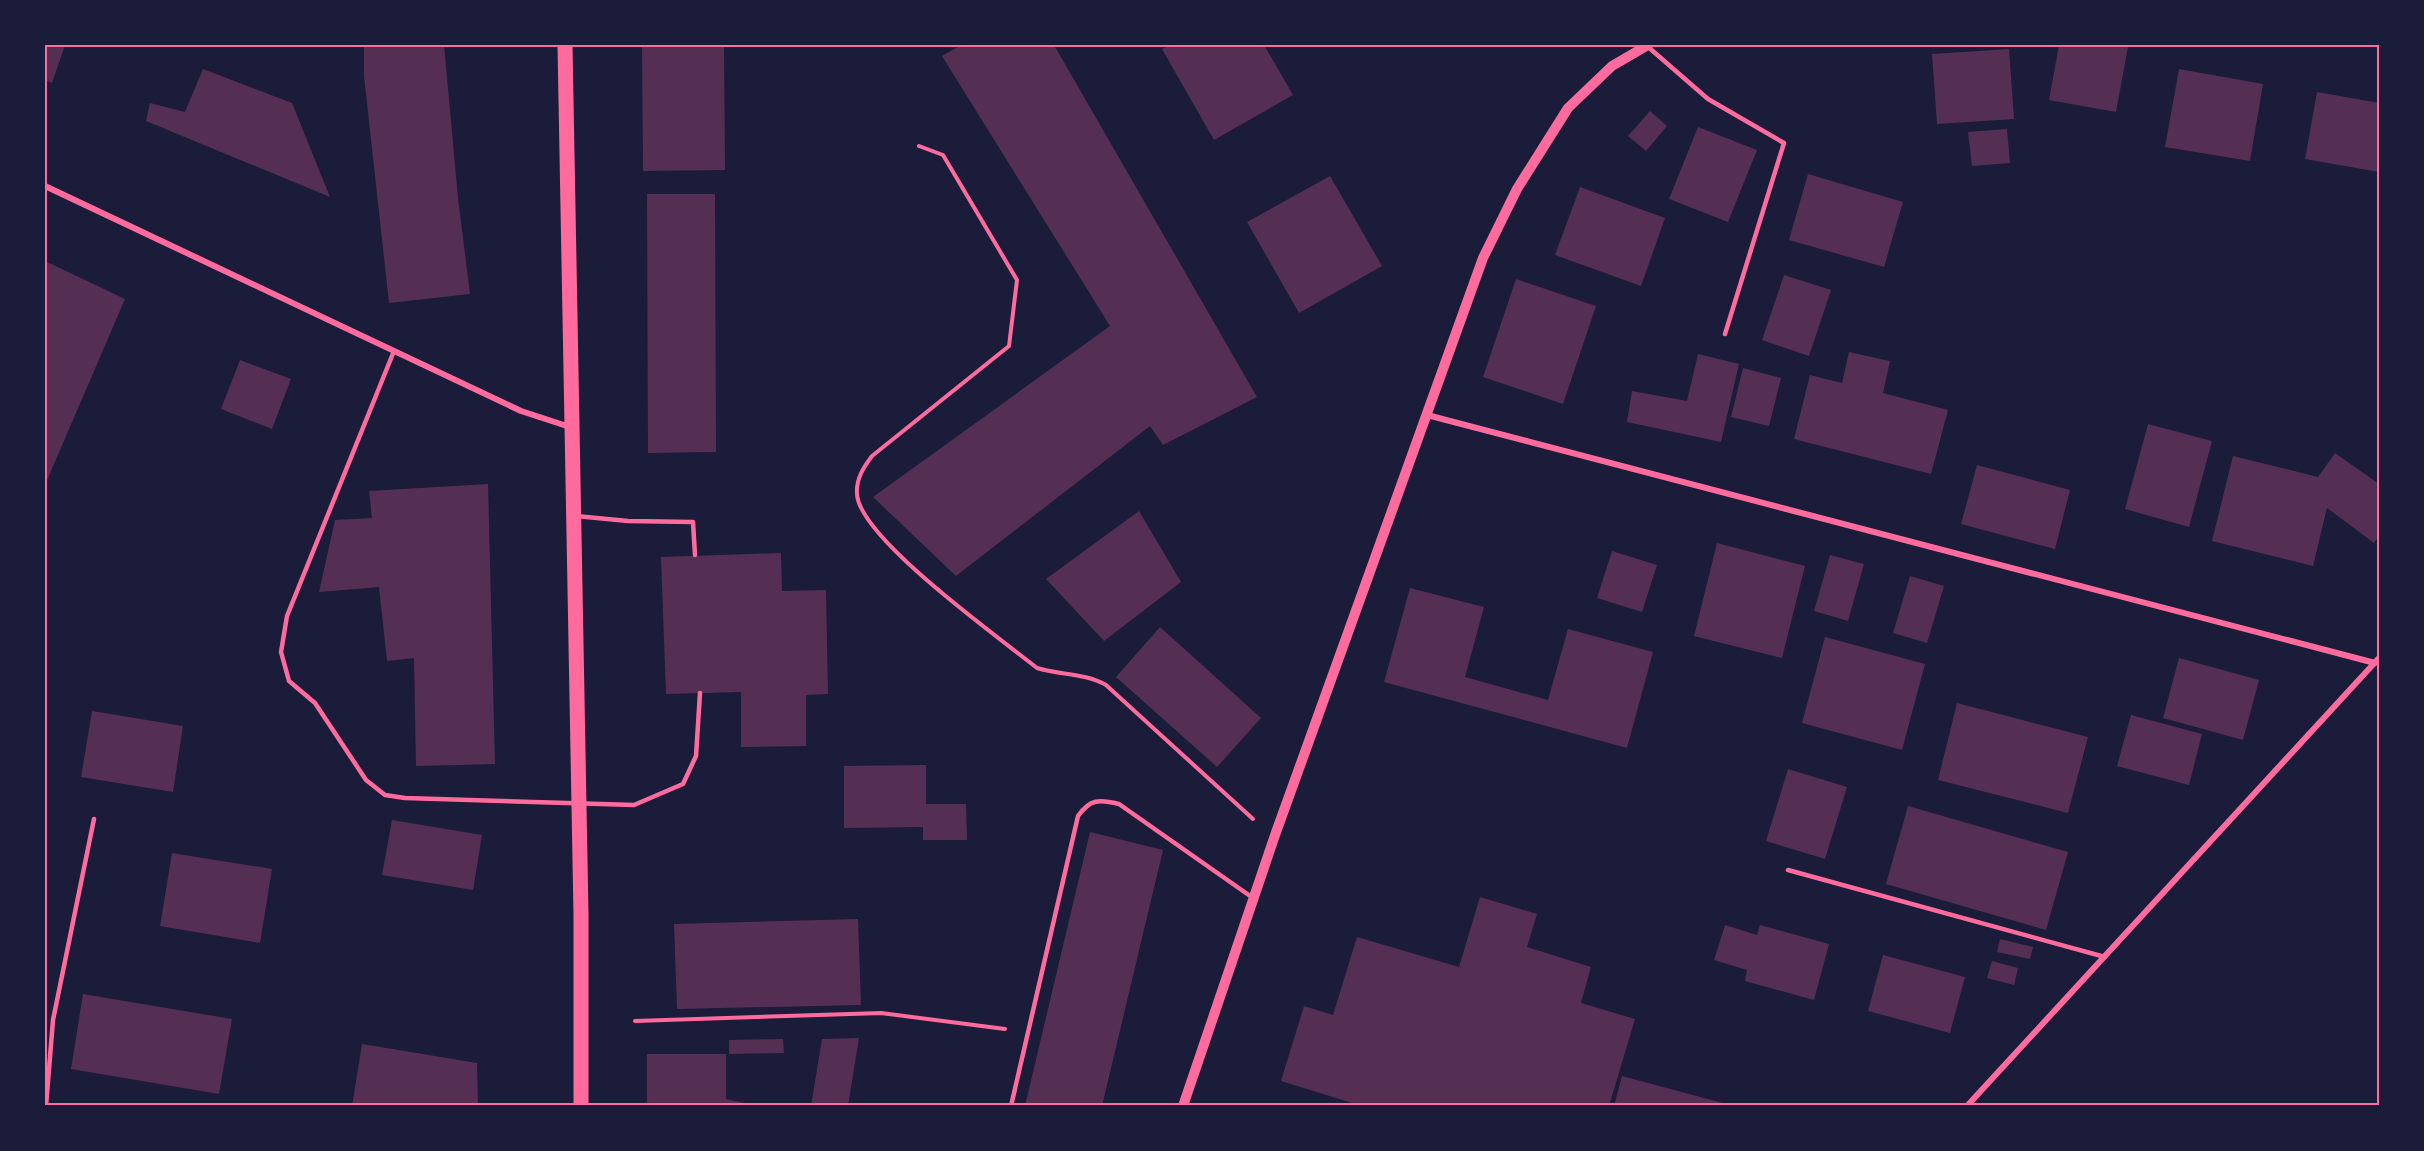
<svg xmlns="http://www.w3.org/2000/svg" width="2424" height="1151" viewBox="0 0 2424 1151" font-family="Manrope,sans-serif">
	<rect width="100%" height="100%" fill="#1b1b3a"/>
	<path fill="#542f53" d="M45,45H65L52,83L45,80Z
		M364,45H444L458,198L470,294L389,303L364,76Z
		M642,45H724L725,170L643,171Z
		M961,45H1054L1257,397L1163,445L1150,426L956,576L873,497L1110,326L942,56Z
		M1170,45H1264L1293,95L1214,140L1162,49Z
		M2059,45L2128,47L2116,112L2049,100Z
		M2009,49L2014,119L1937,124L1932,54Z
		M203,69L292,103L330,197L146,121L150,103L185,112Z
		M2179,69L2263,84L2250,161L2165,147Z
		M2317,92L2379,103V172L2305,159Z
		M1650,111L1667,126L1646,151L1628,136Z
		M1698,127L1757,150L1728,222L1669,199Z
		M2007,129L2010,163L1972,166L1968,132Z
		M1808,174L1903,202L1884,267L1789,240Z
		M1330,176L1382,266L1299,313L1247,222Z
		M1580,187L1665,218L1641,286L1555,255Z
		M647,194H715L716,452L648,453Z
		M45,261L125,299L45,485Z
		M1784,275L1831,290L1809,356L1762,340Z
		M1516,279L1596,306L1563,404L1483,377Z
		M1849,352L1890,361L1883,393L1948,410L1931,474L1794,439L1810,375L1842,383Z
		M1698,354L1739,364L1721,442L1627,422L1632,391L1687,401Z
		M240,360L291,379L272,429L221,409Z
		M1743,368L1781,378L1769,426L1731,417Z
		M2148,424L2212,441L2189,527L2125,509Z
		M2335,453L2379,484V536L2374,543L2327,508L2313,566L2212,541L2233,456L2318,477Z
		M1977,465L2070,490L2055,549L1961,524Z
		M488,484L495,764L416,766L414,658L387,661L379,587L319,592L335,520L372,518L369,491Z
		M1139,511L1181,582L1104,641L1046,579Z
		M1717,543L1805,566L1782,658L1694,636Z
		M1612,551L1657,565L1642,612L1597,598Z
		M781,553L782,591L826,590L828,694L806,695V746L741,747V692L666,694L661,557Z
		M1830,555L1864,564L1848,621L1814,611Z
		M1910,576L1944,586L1927,643L1893,633Z
		M1410,588L1484,607L1465,677L1548,700L1568,629L1653,652L1627,748L1384,682Z
		M1160,627L1261,718L1217,767L1116,677Z
		M1825,637L1925,664L1902,750L1802,723Z
		M2179,658L2259,680L2243,740L2163,718Z
		M1957,703L2088,737L2068,813L1938,780Z
		M92,711L183,726L173,792L81,777Z
		M2131,715L2202,734L2189,785L2117,766Z
		M926,765V804H966L967,840H923V827L844,828V766Z
		M1788,769L1847,787L1825,859L1766,841Z
		M1908,806L2068,852L2046,930L1886,884Z
		M392,820L482,835L473,890L382,875Z
		M1090,832L1163,850L1102,1106H1025Z
		M172,853L272,869L260,943L160,926Z
		M1480,897L1537,914L1527,947L1591,967L1581,1003L1635,1019L1609,1106H1362L1281,1081L1304,1006L1333,1015L1357,937L1459,967Z
		M858,919L861,1005L677,1009L674,924Z
		M1725,925L1757,935L1760,925L1829,944L1814,1000L1745,981L1747,970L1714,960Z
		M2000,939L2033,947L2030,959L1997,952Z
		M1883,955L1965,977L1950,1033L1868,1011Z
		M1992,961L2018,968L2014,985L1987,978Z
		M83,994L232,1019L219,1094L71,1069Z
		M859,1038L848,1106H811L822,1039Z
		M783,1039L784,1053L729,1054V1040Z
		M362,1044L477,1063L478,1106H352Z
		M647,1054H726V1099L759,1106H647Z
		M1622,1076L1730,1105V1106H1614Z"/>
	<g fill="none" stroke-linecap="round" stroke-linejoin="round">
		<path stroke="#ff6b9d" stroke-width="4" d="M919,146L943,155L1017,280L1009,346L872,456C863,468 856,479 857,494C859,538 1001,639 1037,668C1060,675 1085,673 1106,685L1253,819
			M635,1021L881,1013L1005,1029"/>
		<path stroke="#ff6b9d" stroke-width="4.5" d="M1647,46L1708,99L1784,143L1725,334
			M394,351L287,616L281,652L289,681L315,703L366,780L385,795L405,798L634,805L683,784L696,756L700,693
			M576,516L628,521L693,522L695,555
			M1788,870L2105,957
			M46,1106L53,1020L94,819
			M1011,1106L1078,816C1090,799 1099,799 1119,804L1253,898"/>
		<path stroke="#ff6b9d" stroke-width="6" d="M45,186L521,411L570,427
			M1427,415L2375,663
			M1967,1106L2379,658"/>
		<path stroke="#ff6b9d" stroke-width="10" d="M1183,1106L1274,838L1483,258L1517,189L1568,108L1612,66L1648,45"/>
		<path stroke="#ff6b9d" stroke-width="15" d="M565,45L581,915V1106"/>
	</g>
	<rect width="2424" height="1151" fill="none" stroke="#1b1b3a" stroke-width="93"/>
	<rect x="46" y="46" width="2332" height="1058" fill="none" stroke="#ff6b9d" stroke-width="2"/>
</svg>
